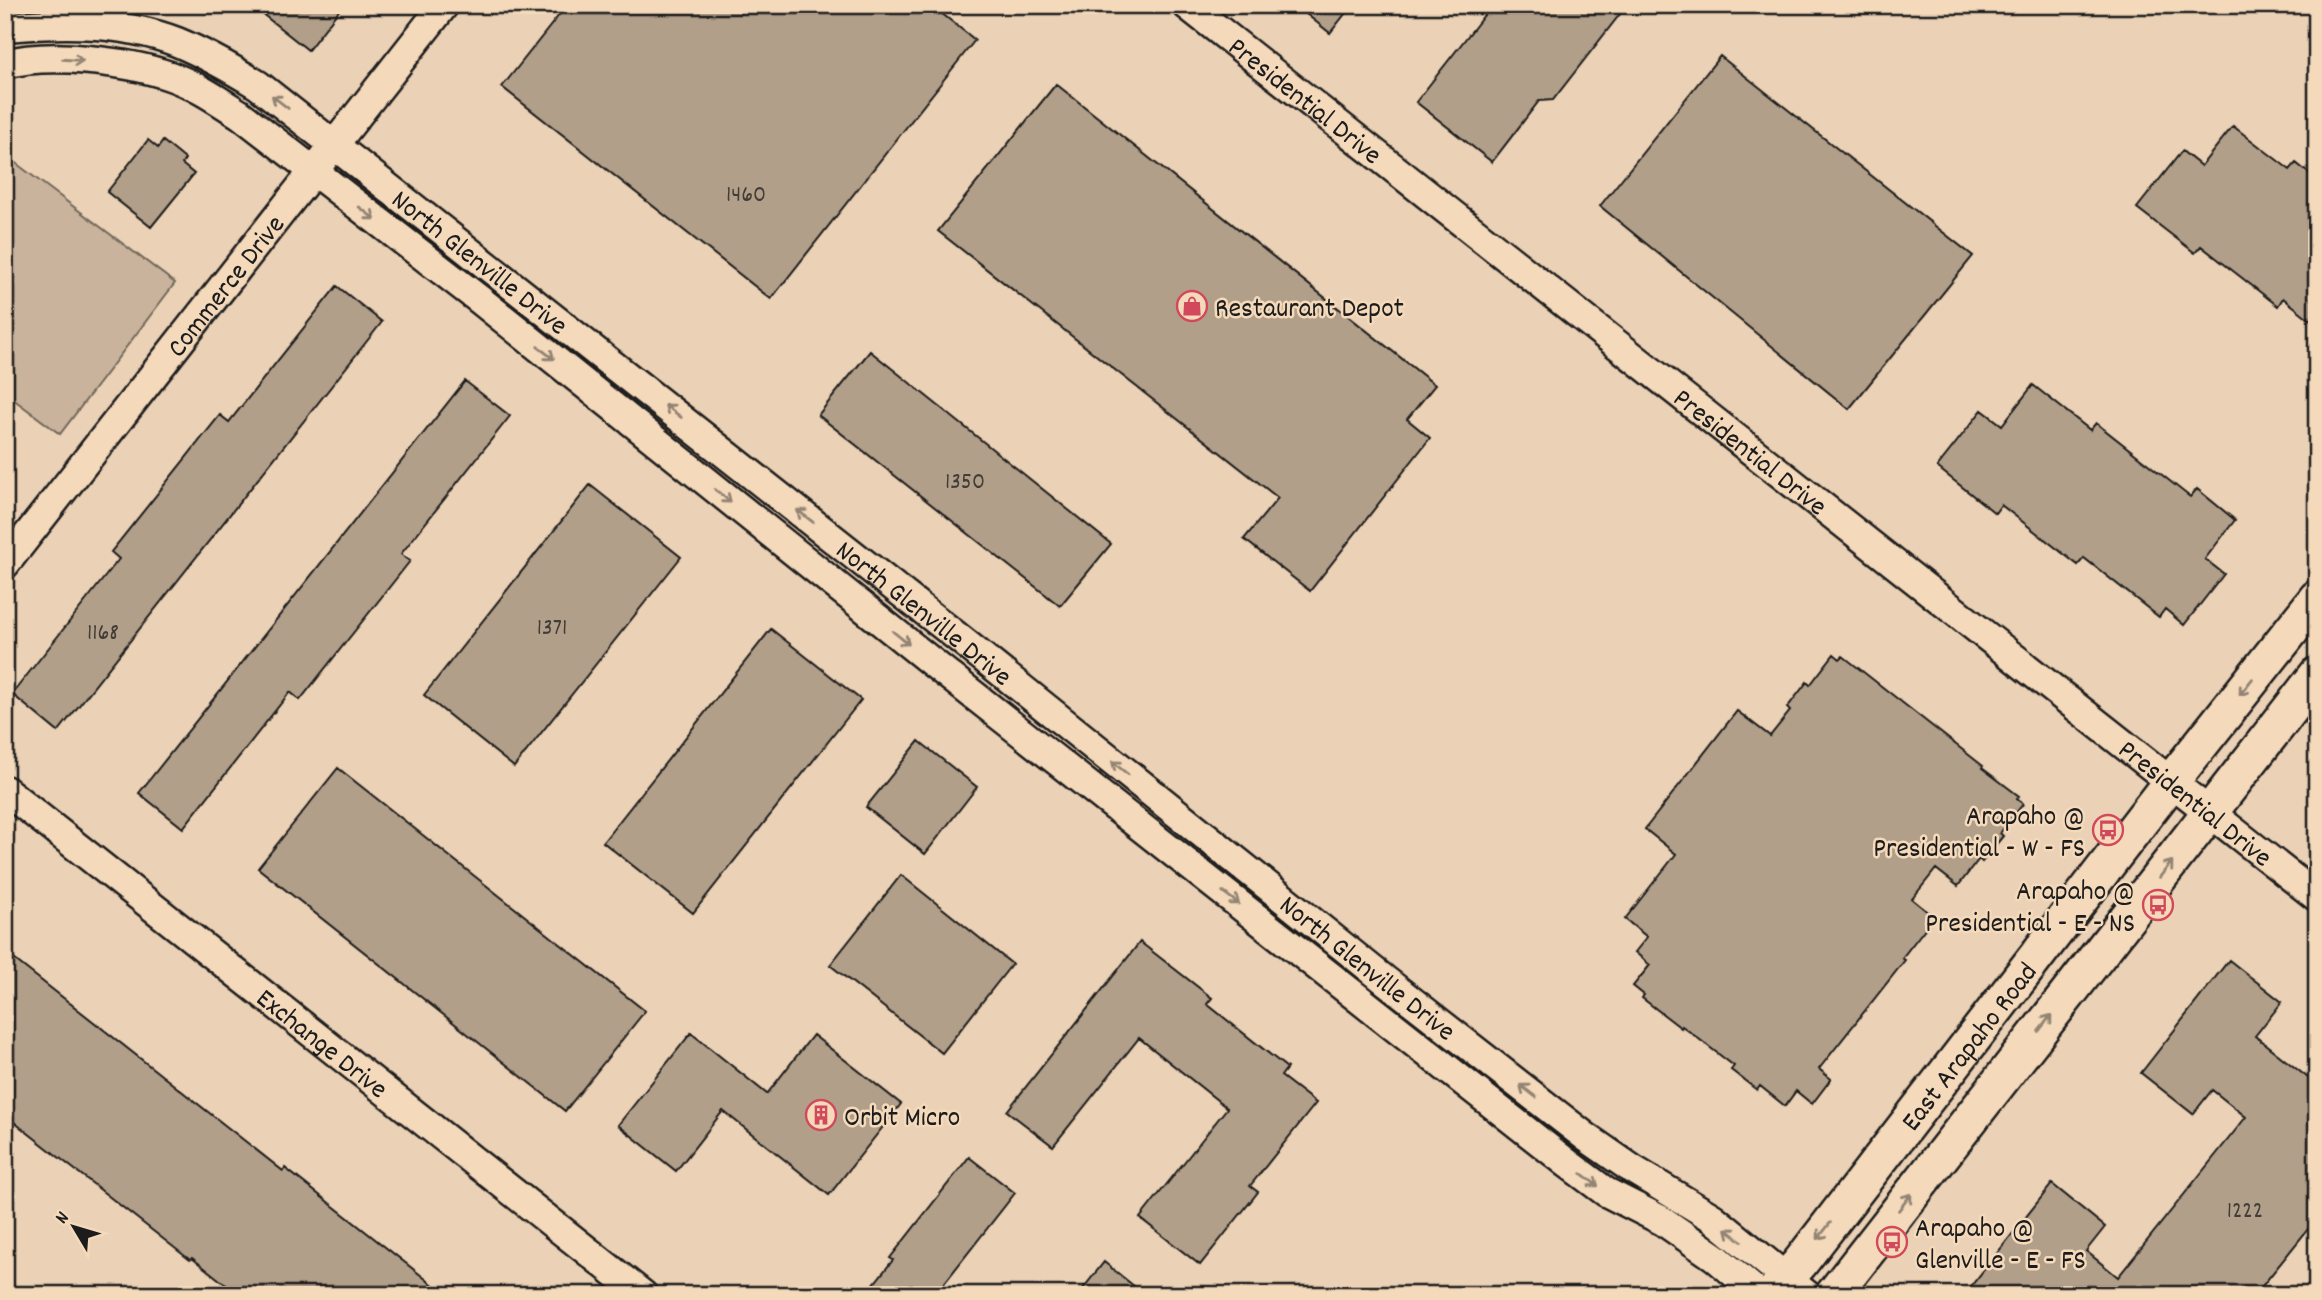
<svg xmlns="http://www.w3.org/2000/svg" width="2322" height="1300" viewBox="0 0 2322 1300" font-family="Dekko,sans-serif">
	<rect width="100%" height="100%" fill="#ebd1b5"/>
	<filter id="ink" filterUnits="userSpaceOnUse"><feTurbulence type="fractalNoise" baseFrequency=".0143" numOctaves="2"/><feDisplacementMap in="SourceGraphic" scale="14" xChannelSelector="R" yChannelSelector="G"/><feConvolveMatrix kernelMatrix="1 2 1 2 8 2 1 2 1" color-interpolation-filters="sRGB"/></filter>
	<g filter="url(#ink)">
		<path fill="#c9b39c" stroke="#72685c" stroke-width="2" d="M5,155L175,283L60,434L5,393Z"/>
		<path fill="#b29f89" stroke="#1c1c1c" stroke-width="2" d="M251,5H343L308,50Z
			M567,5H931L975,40L771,299L502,87Z
			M1295,5H1352L1330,33Z
			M1492,5H1627L1553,100L1539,101L1492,162L1416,102Z
			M1720,56L1973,256L1849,409L1600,206Z
			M1056,84L1435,385L1407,419L1430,438L1310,591L1244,539L1278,498L938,231Z
			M2233,126L2290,170L2296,163L2317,180V325L2283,298L2278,306L2201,246L2195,253L2137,208L2182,151L2201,166Z
			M148,140L158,148L163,141L185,159L182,164L194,174L151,227L107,192Z
			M337,286L382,322L58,732L12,694L119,559L111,552L220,415L229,422Z
			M870,351L1111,544L1060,606L818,415Z
			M465,381L510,416L401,554L410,561L300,700L290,692L183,828L139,793Z
			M2033,385L2090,430L2096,423L2190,497L2197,489L2235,520L2205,559L2224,574L2184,625L2165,609L2159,617L2084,558L2078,565L2001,505L1995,513L1937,467L1982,410L2002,425Z
			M590,485L681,557L514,767L424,695Z
			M771,629L861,700L693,913L603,842Z
			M1834,654L1840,659L1843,656L1983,766L1982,768L2019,796L2017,799L2023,804L2000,833L2003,836L1982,862L1979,859L1958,886L1936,869L1912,899L1934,917L1902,958L1905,960L1819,1069L1831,1079L1812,1104L1796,1091L1785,1106L1760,1086L1757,1090L1731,1070L1734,1066L1682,1026L1681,1028L1642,998L1644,995L1633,986L1650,965L1635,952L1647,937L1625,919L1676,854L1645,829L1737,711L1770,736L1790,711L1787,708L1807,682L1810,685Z
			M919,741L977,787L925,854L866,807Z
			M338,768L645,1011L565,1111L258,868Z
			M901,875L1012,964L942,1053L830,965Z
			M1140,942L1212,998L1207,1004L1287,1068L1281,1076L1316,1103L1250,1186L1258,1192L1200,1265L1140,1218L1227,1108L1139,1038L1053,1146L1007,1111Z
			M5,952L283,1171L285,1168L446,1295H239L192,1258L190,1260L5,1115Z
			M2229,960L2282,1002L2255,1036L2317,1085V1218L2255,1295H1964L2052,1184L2105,1227L2086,1251L2118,1277L2246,1117L2212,1090L2193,1114L2141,1073Z
			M691,1033L767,1094L813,1035L901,1104L829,1195L723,1111L676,1171L618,1125Z
			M969,1157L1015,1193L935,1295H865L893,1260L890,1258Z
			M1104,1262L1145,1295H1078Z"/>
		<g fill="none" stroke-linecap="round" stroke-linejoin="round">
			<g stroke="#1c1c1c" stroke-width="33">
				<g id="minor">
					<path id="s1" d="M1187,5L2317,897"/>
					<path id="s2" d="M5,27C62,22 123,21 177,42C206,54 232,69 258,85L955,635L1386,981L1586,1137L1632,1169L1713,1218L1807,1295"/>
					<path d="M5,64C49,52 127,61 170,76C196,85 218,100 241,115L480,300L933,663L1567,1163L1606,1192L1663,1221L1715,1257L1760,1295"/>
					<path id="s3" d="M5,564L444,5"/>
					<path id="s4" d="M5,790L643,1295"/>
				</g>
			</g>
			<g stroke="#1c1c1c" stroke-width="40">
				<g id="major">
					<path id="s5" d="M1772,1295L1800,1263L2170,783L2317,598"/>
					<path d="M1833,1295L2317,675"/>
				</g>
			</g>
			<use href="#minor" stroke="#f4d9bb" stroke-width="28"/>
			<use href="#major" stroke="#f4d9bb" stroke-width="35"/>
		</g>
		<defs><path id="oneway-shaft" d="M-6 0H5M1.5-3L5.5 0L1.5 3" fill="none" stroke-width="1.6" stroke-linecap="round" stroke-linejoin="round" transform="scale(1.75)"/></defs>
		<g stroke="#938473">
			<use href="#oneway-shaft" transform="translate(73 60) rotate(4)"/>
			<use href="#oneway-shaft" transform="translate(280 102) rotate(-142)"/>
			<use href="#oneway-shaft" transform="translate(367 213) rotate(38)"/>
			<use href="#oneway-shaft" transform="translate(546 353) rotate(38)"/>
			<use href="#oneway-shaft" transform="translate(673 411) rotate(-142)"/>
			<use href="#oneway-shaft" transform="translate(723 496) rotate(39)"/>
			<use href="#oneway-shaft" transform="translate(805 516) rotate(-142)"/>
			<use href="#oneway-shaft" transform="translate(901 638) rotate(39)"/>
			<use href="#oneway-shaft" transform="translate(2246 687) rotate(128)"/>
			<use href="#oneway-shaft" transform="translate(1120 768) rotate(-141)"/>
			<use href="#oneway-shaft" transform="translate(2166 869) rotate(-52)"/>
			<use href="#oneway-shaft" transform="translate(1231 898) rotate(38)"/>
			<use href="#oneway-shaft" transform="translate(2045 1023) rotate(-52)"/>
			<use href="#oneway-shaft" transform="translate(1528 1091) rotate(-142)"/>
			<use href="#oneway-shaft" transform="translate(1590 1180) rotate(37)"/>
			<use href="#oneway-shaft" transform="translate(1905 1202) rotate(-52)"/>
			<use href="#oneway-shaft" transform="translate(1824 1231) rotate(128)"/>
			<use href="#oneway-shaft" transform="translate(1734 1235) rotate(-141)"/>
		</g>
	</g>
	<defs>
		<g id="shop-ring" transform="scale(1.575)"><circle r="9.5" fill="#f4d9bb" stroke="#d1495b" stroke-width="1.5"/><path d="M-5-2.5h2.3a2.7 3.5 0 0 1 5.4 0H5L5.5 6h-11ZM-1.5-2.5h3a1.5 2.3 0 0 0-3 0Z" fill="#d1495b"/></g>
		<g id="bus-ring" transform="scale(1.575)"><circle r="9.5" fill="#f4d9bb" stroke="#d1495b" stroke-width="1.5"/><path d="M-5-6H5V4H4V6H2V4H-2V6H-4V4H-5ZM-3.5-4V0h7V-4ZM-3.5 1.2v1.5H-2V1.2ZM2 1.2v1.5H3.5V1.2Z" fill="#d1495b"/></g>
		<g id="building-ring" transform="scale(1.575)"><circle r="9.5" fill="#f4d9bb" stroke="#d1495b" stroke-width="1.5"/><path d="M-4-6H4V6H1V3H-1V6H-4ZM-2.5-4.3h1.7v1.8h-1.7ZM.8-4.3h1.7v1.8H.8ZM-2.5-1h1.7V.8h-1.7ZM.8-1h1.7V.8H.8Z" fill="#d1495b"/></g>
	</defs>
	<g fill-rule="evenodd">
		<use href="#shop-ring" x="1192" y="306"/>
		<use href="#bus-ring" x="2108" y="830"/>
		<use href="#bus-ring" x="2158" y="905"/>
		<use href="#building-ring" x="821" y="1115"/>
		<use href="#bus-ring" x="1892" y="1242"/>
	</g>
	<g text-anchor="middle" stroke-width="5" stroke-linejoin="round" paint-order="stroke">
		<g font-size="24" fill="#423d37">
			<text x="746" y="201">1460</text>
			<text x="965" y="488">1350</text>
			<text x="552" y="634">1371</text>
			<text x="103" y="639">1168</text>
			<text x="2245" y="1217">1222</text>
		</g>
		<g font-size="28" fill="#1c1c1c" stroke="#f4d9bb">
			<text dy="10" stroke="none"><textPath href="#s1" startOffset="152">Presidential Drive</textPath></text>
			<text dy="10" stroke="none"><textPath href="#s2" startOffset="550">North Glenville Drive</textPath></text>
			<text dy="10" stroke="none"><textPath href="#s3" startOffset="355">Commerce Drive</textPath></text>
			<text dy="10" stroke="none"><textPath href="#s1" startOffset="719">Presidential Drive</textPath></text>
			<text dy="10" stroke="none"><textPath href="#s2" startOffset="1116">North Glenville Drive</textPath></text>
			<text dy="10" stroke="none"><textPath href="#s1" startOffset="1286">Presidential Drive</textPath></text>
			<text dy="10" stroke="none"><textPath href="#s2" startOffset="1684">North Glenville Drive</textPath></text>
			<text dy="10" stroke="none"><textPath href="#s4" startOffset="406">Exchange Drive</textPath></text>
			<text dy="10" stroke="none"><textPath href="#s5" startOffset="317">East Arapaho Road</textPath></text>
		</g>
		<g font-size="28" fill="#1c1c1c" stroke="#f4d9bb" text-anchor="start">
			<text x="1215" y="316">Restaurant Depot</text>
			<text x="2085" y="824" text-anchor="end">Arapaho @<tspan x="2085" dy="32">Presidential - W - FS</tspan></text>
			<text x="2135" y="899" text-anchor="end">Arapaho @<tspan x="2135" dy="32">Presidential - E - NS</tspan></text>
			<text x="844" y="1125">Orbit Micro</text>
			<text x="1915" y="1236">Arapaho @<tspan x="1915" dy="32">Glenville - E - FS</tspan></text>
		</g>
	</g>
	<rect width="2322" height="1300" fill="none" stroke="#f4d9bb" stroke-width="28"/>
	<rect x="14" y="14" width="2294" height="1272" fill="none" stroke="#1c1c1c" stroke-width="2.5" filter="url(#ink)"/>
	<g transform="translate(74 1227) rotate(308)" stroke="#f4d9bb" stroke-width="5" paint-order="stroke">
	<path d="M0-5L12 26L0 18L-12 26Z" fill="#1c1c1c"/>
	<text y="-10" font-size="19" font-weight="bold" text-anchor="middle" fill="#1c1c1c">N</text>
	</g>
</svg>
